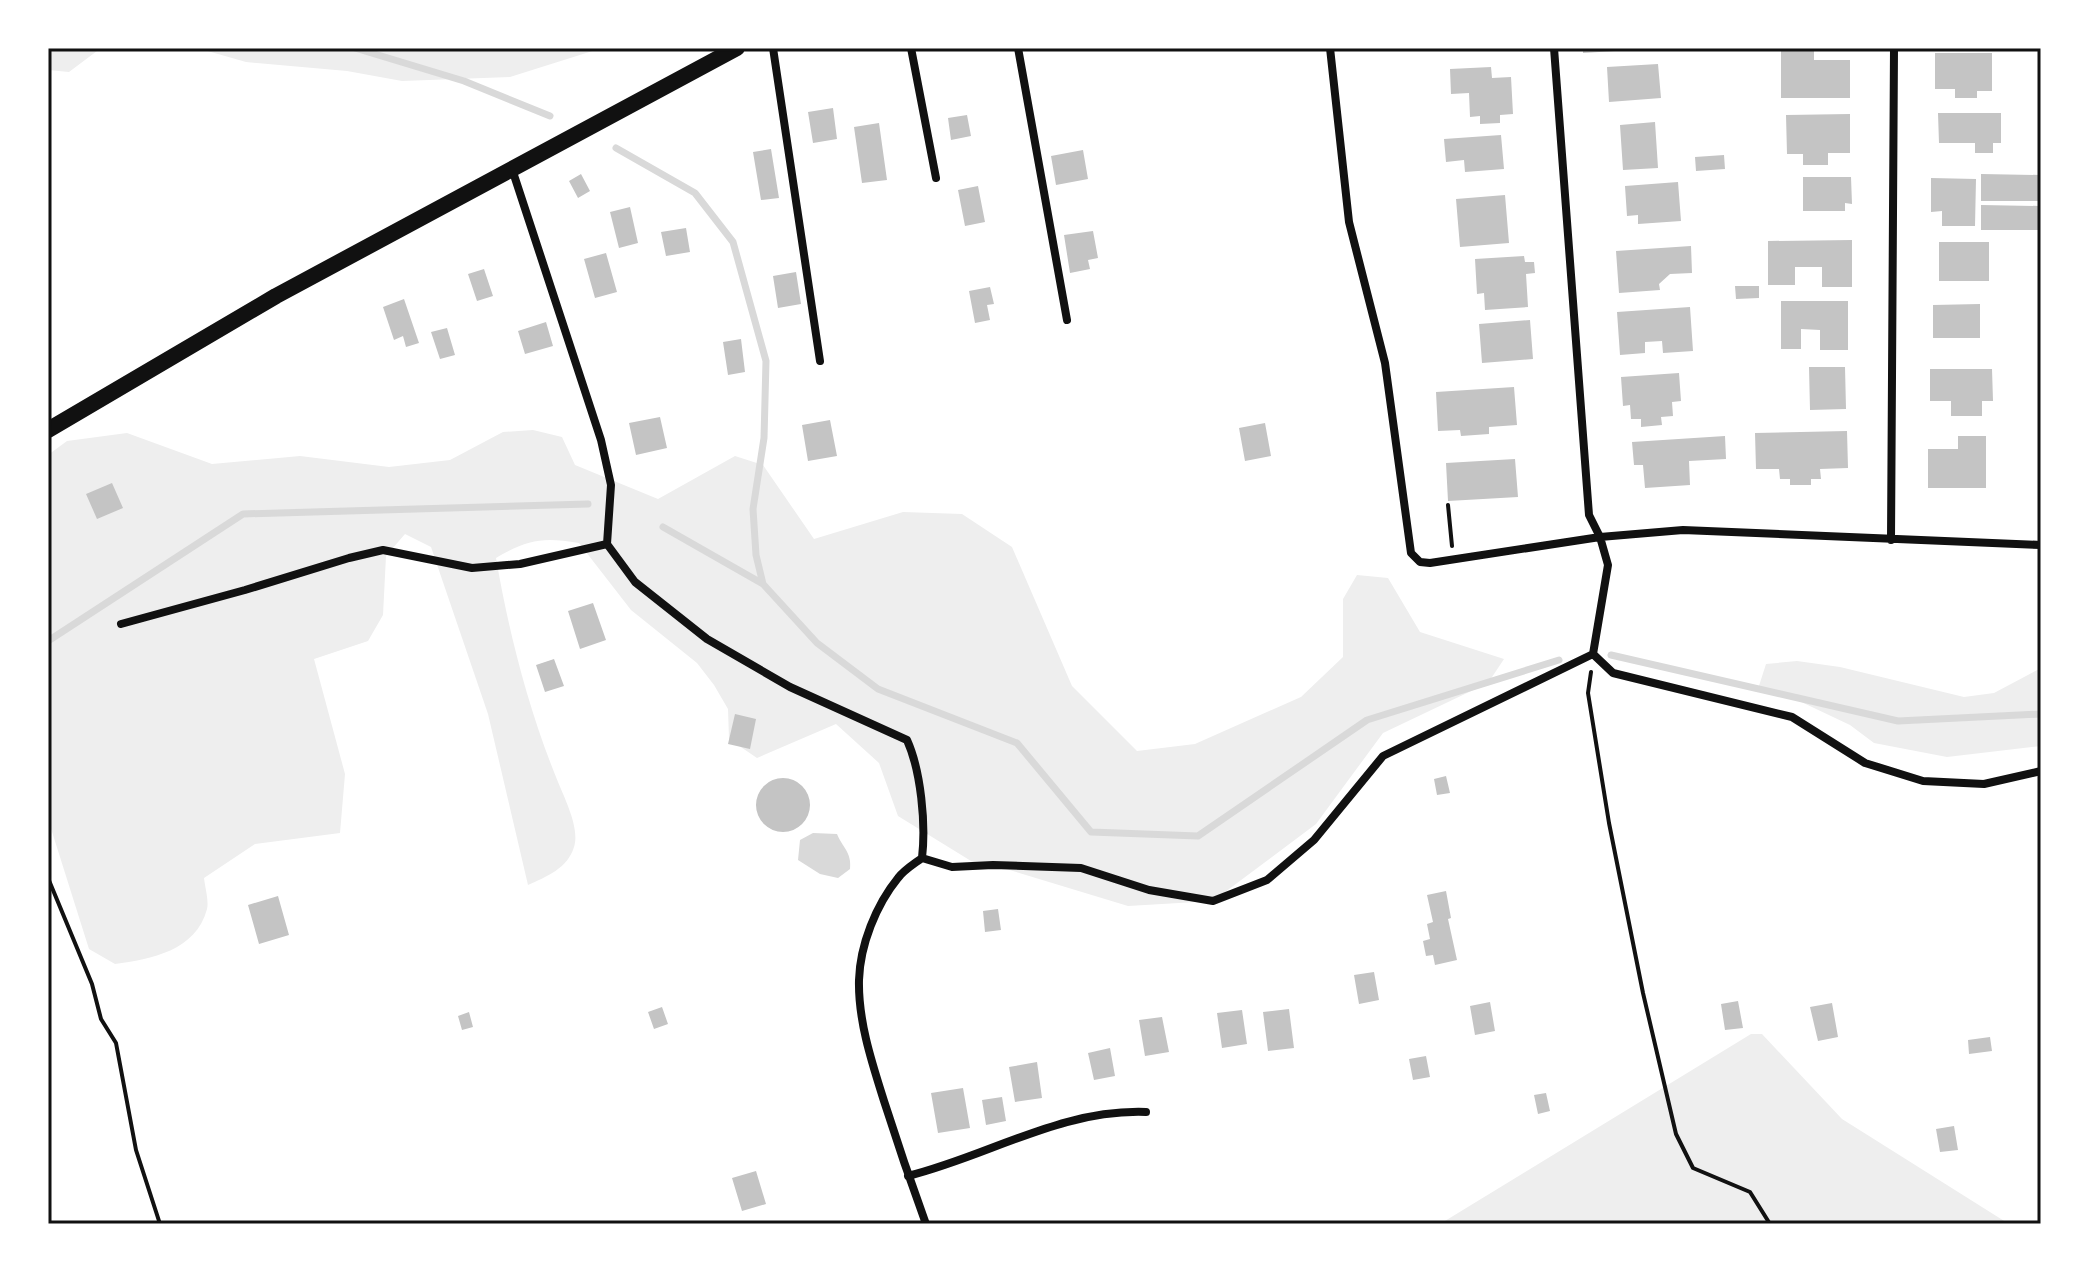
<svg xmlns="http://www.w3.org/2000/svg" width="2089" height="1272" viewBox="0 0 2089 1272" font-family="Commissioner,sans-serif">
	<rect width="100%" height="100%" fill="#fff"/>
	<path fill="#eee" d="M48,48H111L97,51L69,72L48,70Z
		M197,48H602L510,77L402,81L347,71L246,62Z
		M533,430L562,437L575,465L658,499L735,456L763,465L814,539L903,512L962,514L1012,547L1072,686L1137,751L1195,744L1301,697L1343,657V599L1357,575L1388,578L1420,632L1504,659L1488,683L1383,733L1316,824L1213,901L1128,906L993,865L984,869L898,816L879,763L836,724L757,758L729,739L728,709L714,685L697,663L631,610L579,543C543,537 528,539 496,558C509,634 529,711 558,782C565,799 580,829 574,847C568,868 546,877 528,885L488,714L431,547L405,534L386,556L383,615L368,641L314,659L345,774L340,833L255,844L204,878C205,887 209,901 207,909C196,951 151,959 115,964L89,949L48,819V455L67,441L127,433L212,464L300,456L389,467L450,460L503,432Z
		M1797,661L1840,667L1964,697L1994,693L2041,668V746L1947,757L1874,743L1850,725L1795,699L1758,689L1766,664Z
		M1751,1034H1762L1842,1119L2009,1224H1440Z"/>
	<path fill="#d9d9d9" d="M813,833L837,834C842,847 852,852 850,869L838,878L820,874L798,860L800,840Z"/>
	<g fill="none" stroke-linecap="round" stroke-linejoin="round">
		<path stroke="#d9d9d9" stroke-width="7" d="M355,48L464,81L550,116
			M616,148L695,193L733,242L766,361L764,438L753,509L756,555L763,584
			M663,527L763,584L817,643L878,689L1017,743L1091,832L1198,836L1367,720L1559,660
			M48,641L243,514L588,504
			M1611,655L1898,721L2041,714"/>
	</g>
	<path fill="#c4c4c4" d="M1583,48H1615V51L1583,53Z
		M1781,51H1814V60H1850V98H1781Z
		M1935,53H1992V91H1977V98H1955V89H1935Z
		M1658,64L1661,98L1609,102L1607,67Z
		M1491,67L1492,78L1511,77L1513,114L1500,115V123L1480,124V116L1470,117L1469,93L1451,94L1450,69Z
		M833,108L837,139L813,143L808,112Z
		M1938,113H2001V143H1993V153H1975V143H1939Z
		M1850,114V153H1828V165H1803V154H1787L1786,115Z
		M967,115L971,136L951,140L948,118Z
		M1655,122L1658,168L1623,170L1620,125Z
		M879,123L887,180L862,183L854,127Z
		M1501,135L1504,169L1465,172L1464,160L1446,162L1444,139Z
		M771,149L779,198L761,200L753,152Z
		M1083,150L1088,179L1056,185L1051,156Z
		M1724,155L1725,169L1696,171L1695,157Z
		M581,174L590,191L578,198L569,181Z
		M1981,174L2041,175V201H1981Z
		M1803,177H1851L1852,204L1845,203V211H1803Z
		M1931,178L1976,179L1975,226H1942V211L1931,212Z
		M1678,182L1681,221L1638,224V215L1627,216L1625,186Z
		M978,186L985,222L965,226L958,190Z
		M1505,195L1509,243L1460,247L1456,199Z
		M1981,205L2041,206V230H1981Z
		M630,207L638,243L619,248L610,212Z
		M686,228L690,252L666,256L661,232Z
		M1093,231L1098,258L1088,260L1090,269L1070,273L1064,235Z
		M1852,240V287H1822V267H1795V285H1768V241Z
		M1939,242H1989V281H1939Z
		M1691,246L1692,273L1670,274L1659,284L1660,290L1619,293L1616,251Z
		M606,253L617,292L595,298L584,259Z
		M1524,256L1525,262H1534L1535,273L1526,274L1528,307L1485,310L1484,293L1477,294L1475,259Z
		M484,269L493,296L477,301L468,274Z
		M796,272L801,304L778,308L773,276Z
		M1735,286H1759V298L1736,299Z
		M990,287L994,304L987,305L990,320L975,323L969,291Z
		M404,299L419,343L406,347L403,336L394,340L383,307Z
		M1781,301H1848V350H1820V330L1801,329V349H1781Z
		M1980,304V338H1933V305Z
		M1690,307L1693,351L1663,353L1662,341L1645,342V353L1620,355L1617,312Z
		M1530,320L1533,359L1482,363L1479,324Z
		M546,322L553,346L525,354L518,331Z
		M447,328L455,355L440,359L431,332Z
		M741,339L745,372L728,375L723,342Z
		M1809,367H1845L1846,409L1810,410Z
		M1930,369H1992L1993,401H1982V416H1951V401H1930Z
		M1679,373L1681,401L1672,402L1673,416L1661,417L1662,425L1641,427V419H1631L1630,405L1623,406L1621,377Z
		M1514,387L1517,425L1489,427V434L1461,436L1460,430L1438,431L1436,392Z
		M660,417L667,448L636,455L629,423Z
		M830,420L837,456L808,461L802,425Z
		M1265,423L1271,456L1245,461L1239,428Z
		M1847,431L1848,468L1820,469L1821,479H1811V485H1790V479H1780L1779,469H1756L1755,433Z
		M1725,436L1726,459L1689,461L1690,485L1645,488L1643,465H1634L1632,442Z
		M1958,436H1986V488H1928V449H1958Z
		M1515,459L1518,497L1448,501L1446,463Z
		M112,483L123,508L97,519L86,494Z
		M593,603L606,640L580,649L568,611Z
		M554,659L564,686L545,692L536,665Z
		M735,714L756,719L750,749L728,744Z
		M1446,776L1450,793L1437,795L1434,779Z
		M756 805a27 27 0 1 1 54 0a27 27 0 1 1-54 0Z
		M1446,891L1451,918L1448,919L1457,960L1435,965L1433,955L1426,956L1423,941L1430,939L1427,924L1433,922L1427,895Z
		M278,896L289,935L259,944L248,905Z
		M998,909L1001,930L985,932L983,911Z
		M1374,972L1379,1000L1359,1004L1354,975Z
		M1738,1001L1743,1028L1725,1030L1721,1004Z
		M1490,1002L1495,1031L1475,1035L1470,1006Z
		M1832,1003L1838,1037L1818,1041L1810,1007Z
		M662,1007L668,1024L654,1029L648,1012Z
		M1289,1009L1294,1048L1268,1051L1263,1012Z
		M1242,1010L1247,1044L1222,1048L1217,1013Z
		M469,1012L473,1027L462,1030L458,1016Z
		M1162,1017L1169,1052L1145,1056L1139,1020Z
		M1990,1037L1992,1051L1969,1054L1968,1040Z
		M1110,1048L1115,1076L1094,1080L1088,1053Z
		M1426,1056L1430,1077L1413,1080L1409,1059Z
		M1037,1062L1042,1098L1015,1102L1009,1067Z
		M963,1088L970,1128L938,1133L931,1093Z
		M1546,1093L1550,1111L1538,1114L1534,1095Z
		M1002,1097L1006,1121L986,1125L982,1100Z
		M1954,1126L1958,1150L1940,1152L1936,1129Z
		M756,1171L766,1204L742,1211L732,1178Z"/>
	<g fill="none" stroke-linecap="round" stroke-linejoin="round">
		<path stroke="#111" stroke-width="4" d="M1448,505L1452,546
			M1591,672L1588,693L1609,823L1643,993L1676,1134L1693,1168L1750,1192L1770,1224
			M48,878L92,984L101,1019L116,1043L136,1150L160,1224"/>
		<path stroke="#111" stroke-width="8" d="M773,48L820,361
			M911,48L936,178
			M1018,48L1067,320
			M1330,48L1349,222L1385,363L1411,553L1420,562L1430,563L1600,537L1683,530L2041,545
			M1554,48L1589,515L1600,537L1608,565L1593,654
			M512,169L601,440L611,485L607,544
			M1891,540L1894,48
			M607,544L635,582L707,639L790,687L907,740C921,771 926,824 922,858
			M121,624L245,590L349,558L383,550L472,568L520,564L607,544
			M1593,654L1613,673L1792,717L1865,763L1923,781L1984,784L2041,771
			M922,858L952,867L993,865L1081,868L1149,890L1213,901L1267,880L1314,840L1383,756L1593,654
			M922,858C914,864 904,870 898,878C876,905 860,945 859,980C858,1021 872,1063 884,1101C897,1142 911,1183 926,1224
			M908,1176C989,1156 1060,1109 1146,1112"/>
		<path stroke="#111" stroke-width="16" d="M48,430L276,296L737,48"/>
	</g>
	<rect width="2089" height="1272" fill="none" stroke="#ffffff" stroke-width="100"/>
	<rect x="50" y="50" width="1989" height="1172" fill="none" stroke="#111" stroke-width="3"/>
</svg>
